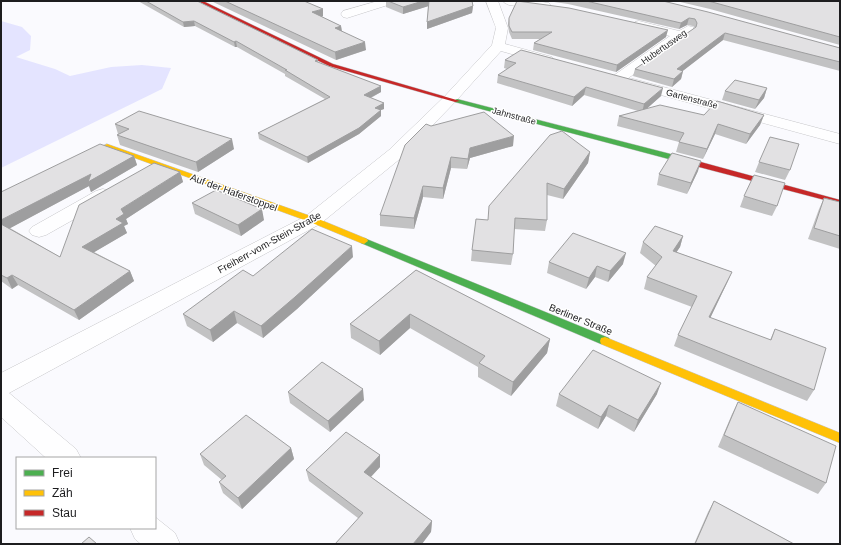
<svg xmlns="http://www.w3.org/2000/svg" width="841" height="545" viewBox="0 0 841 545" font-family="Arial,sans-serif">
	<rect width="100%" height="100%" fill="#fafafe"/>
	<path fill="#e4e4ff" d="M1,21L22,27L31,36L30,50L16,57L55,69L70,76L111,67L142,65L171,68L162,89L1,168Z"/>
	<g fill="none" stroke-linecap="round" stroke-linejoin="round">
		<g stroke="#c6c6c9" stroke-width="1">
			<path id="street" d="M378,1H396L394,3L347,18L343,17L341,14L343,11Z
				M486,1H498L508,28L505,44L552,57L554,60L552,63L547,64L501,51L455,102L401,158L320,224L9,393L76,449L81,458H46L1,417V373L306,216L389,150L445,96L492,45L496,28Z
				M503,1H535L549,3L551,6L549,9L545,10L509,5L505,3Z
				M639,21L679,31L688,26L693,27L694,30L623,82L618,83L613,82L611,79L613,76L670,36L635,28L633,25L635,22Z
				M633,79L840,134V144L628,86L626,83L628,80Z
				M103,189L110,191L113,195L110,199L46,235L39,237L32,235L29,231L32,227L96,191Z
				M155,517L175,533L180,544H141L135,539L130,528H155Z"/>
		</g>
		<g stroke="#c6c6c9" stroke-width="1">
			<path id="fast" d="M457,99L686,158L687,160L686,162H680L455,102V100Z
				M364,238L609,338L610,341L609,344H601L361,243L360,241Z"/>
		</g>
		<g stroke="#c6c6c9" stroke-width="1">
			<path id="slow" d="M107,144L316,218L367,239L368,241L364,244L361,243L310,222L105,147L103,146Z
				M605,337L840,433V443L601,344L600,341L601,338Z"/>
		</g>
		<g stroke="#c6c6c9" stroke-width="1">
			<path id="jam" d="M197,1H203L333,64L460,101L455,102L329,66Z
				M680,158H686L840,200V204L680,162Z"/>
		</g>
		<use href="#street" fill="#fefeff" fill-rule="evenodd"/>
		<use href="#fast" fill="#4caf50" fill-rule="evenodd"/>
		<use href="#slow" fill="#ffc107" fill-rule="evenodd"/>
		<use href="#jam" fill="#c62828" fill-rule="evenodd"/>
	</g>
	<path fill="#c2c2c3" d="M138,1H197L318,60V63L381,86V92L371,98L384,109L381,110V116L359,134L308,163L259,139L258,133L325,99L285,76V74L237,47H235L195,26L184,27Z
		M211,1H304L323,16L322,17L341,26L342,31L366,50L336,60Z
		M386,1H472L473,6L472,13L427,29L428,6L403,14L386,7Z
		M547,1H663L840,48V71L723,40L682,71H683L681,79L672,87L633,76L635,69L695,28L693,26L687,25L679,29L568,4Z
		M676,1H840V45L710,9Z
		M509,18L666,37L616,72L533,50L534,43L540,39H512L509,32L508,24Z
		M505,60L661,96L646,109L704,115H764L760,125L746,144L715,134L703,159L676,152L679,142L617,126L619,116L638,111L584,95L572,106L497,83L498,75L507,69L504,68Z
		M767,88L764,98L755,109L722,100L725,91Z
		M115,124L234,149L198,172L120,145L117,135L118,134Z
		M431,126L513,146L470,158L467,169L451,168L443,199L423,197L414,229L380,226V215Z
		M590,152L588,163L563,199L547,195V220L545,231L514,229L513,254L511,265L471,261L472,250L488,220Z
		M134,156L137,165L91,192L89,186L10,228L60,257L180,172L183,182L126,219L128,224L124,226L127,233L94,252L130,271L134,281L79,320L18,285L12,289L1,281V192Z
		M759,162L790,170L785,180L755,172Z
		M698,171L687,194L657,185L659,174Z
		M744,196L777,206L772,216L740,207Z
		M824,198L840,202V249L808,239L819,209Z
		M192,203L264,220L241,236L195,214Z
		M683,236L680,247L676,252L732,272L727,283L710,318L770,340L775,329L814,390L807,401L674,346L678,335L692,307L644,289L647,277L656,266L640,253L643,242Z
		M353,257L297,309L263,338L237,323L213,342L187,326L183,314L253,276Z
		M549,262L623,264L608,282L595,277L586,289L547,273Z
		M416,270L550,339L547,353L511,396L478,377V367L410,328L380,355L351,338L350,324Z
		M288,392L364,400L330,432L290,403Z
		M559,394H657L634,432L606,416L598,429L556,406Z
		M738,402L826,483L818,494L718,447L732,414Z
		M291,448L294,459L242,509L223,493L219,482L222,480L204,465L200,454Z
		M380,467L371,477L432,521L431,532L358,518L309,481L306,470Z
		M714,501L794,544H694L708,512Z"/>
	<path fill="#9e9e9f" d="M423,1H429V6L403,14V7Z
		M473,6L472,13L427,29V22Z
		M323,9V16L312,19V12Z
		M689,18L687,25L679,29L681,23Z
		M194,21L195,26L184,27L183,22Z
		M341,26L342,33L335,28Z
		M668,30L666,37L616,72L617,65Z
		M725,33L723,40L675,77L677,69Z
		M236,41L237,47H235L234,42Z
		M365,42L366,50L336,60L335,52Z
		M683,71L681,79L672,87L674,79Z
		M381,86V92L364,101V95Z
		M586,87L584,95L572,106L574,97Z
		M663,88L661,96L642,113L644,104Z
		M767,88L764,98L755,109L759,100Z
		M384,103V109L381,110V116L359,134L308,163L307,157L375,108Z
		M764,115L760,125L746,144L750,134Z
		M718,124L715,134L703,159L707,149Z
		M514,136L513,146L470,158L467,169L468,159L470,148Z
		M232,139L234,149L198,172L196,162Z
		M590,152L588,163L563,199L564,189Z
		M134,156L137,165L91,192L89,186L3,232L1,228V220L91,174Z
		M451,157V168L443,199V188Z
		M701,161L698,171L687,194L691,183Z
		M180,172L183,182L126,219L128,224L124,226L127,233L86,257L82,247L116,219L121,209Z
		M423,186V197L414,229V218Z
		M262,209L264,220L241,236L238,225Z
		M683,236L680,247L670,262L673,251Z
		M352,246L353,257L297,309L263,338L261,326Z
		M626,253L623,264L608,282L610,271Z
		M597,266L595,277L586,289L589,278Z
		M130,271L134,281L79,320L74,310Z
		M732,272L727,283L705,329L709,317Z
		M12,275L18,285L12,289L7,278Z
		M234,311L237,323L213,342L210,330Z
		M410,314V328L380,355L379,341Z
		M550,339L547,353L511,396L513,382Z
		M661,383L657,394L634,432L638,420Z
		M363,389L364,400L330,432L328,421Z
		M609,405L606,416L598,429L601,417Z
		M291,448L294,459L242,509L238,498Z
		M380,455V467L365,483L364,472Z
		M432,521L431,532L422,544H413Z"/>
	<path fill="#e2e1e3" stroke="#9e9e9f" d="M146,1H197L318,60L315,61L381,86L364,95L384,103L375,108L381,110L359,128L307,157L258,133L330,97L285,70H287L236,41L234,42L194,21L183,22Z
		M225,1H304L323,9L312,12L341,26L335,28L365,42L335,52Z
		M388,1H423L403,7Z
		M429,1H472L473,6L427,22Z
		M517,1L569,8L668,30L617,65L534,43L552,32H512L509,26V18Z
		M586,1H663L708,12L840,48V62L725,33L677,69L683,71L674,79L635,69L696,27L697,23L695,19L689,18L681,23Z
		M708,1H840V37L712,2Z
		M521,50L663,88L644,104L586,87L574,97L498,75L516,63L505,60Z
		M735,80L767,88L759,100L725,91Z
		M717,101L764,115L750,134L718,124L707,149L679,142L684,133L619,116L660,105L704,115Z
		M139,111L232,139L196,162L117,135L129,129L115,124Z
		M484,112L514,136L470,148L468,159L451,157L443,188L423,186L414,218L380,215L405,145L426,124L431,126Z
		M562,131L590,152L564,189L547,183V220L515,218L513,254L472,250L476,219L488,220L489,206L550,135Z
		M770,137L799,144L790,170L759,162Z
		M100,144L134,156L88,182L91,174L1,220V192Z
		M672,153L701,161L691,183L659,174Z
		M154,163L180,172L121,209L124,214L116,219L123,223L82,247L130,271L74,310L12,275L7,278L1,275V224L60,257L79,205Z
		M754,175L785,183L777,206L744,196Z
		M216,190L262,209L238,225L192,203Z
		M824,198L840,202V236L814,228Z
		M655,226L683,236L673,251L732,272L709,317L771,340L775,329L826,348L814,390L678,335L697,296L647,277L662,257L643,242Z
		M312,229L352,246L295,297L261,326L234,311L210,330L183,314L243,270L253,276Z
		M573,233L626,253L610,271L597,266L589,278L549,262Z
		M416,270L550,339L513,382L479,363L485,356L410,314L379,341L350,324Z
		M593,350L661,383L638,420L609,405L601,417L559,394Z
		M322,362L363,389L328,421L288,392Z
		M738,402L836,446L826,483L724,435Z
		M246,415L291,448L238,498L219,482L226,476L200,454Z
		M346,432L380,455L364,472L432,521L413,544H335L363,513L306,470Z
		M714,501L794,544H695Z
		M89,537L97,544H81Z"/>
	<g text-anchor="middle" stroke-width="3" stroke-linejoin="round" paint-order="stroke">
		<g font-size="9" fill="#1d1d1f" stroke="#fff">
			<text transform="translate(664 47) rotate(-35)" y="3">Hubertusweg</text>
			<text transform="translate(692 99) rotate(15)" y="3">Gartenstraße</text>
			<text transform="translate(514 116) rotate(15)" y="3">Jahnstraße</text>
		</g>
		<g font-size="10" fill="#1d1d1f" stroke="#fff">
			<text transform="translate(234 192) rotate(20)" y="4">Auf der Haferstoppel</text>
			<text transform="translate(269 242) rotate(-29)" y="4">Freiherr-vom-Stein-Straße</text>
			<text transform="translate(581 319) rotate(22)" y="4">Berliner Straße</text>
		</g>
	</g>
	<rect width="841" height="545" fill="none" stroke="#1d1d1f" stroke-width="4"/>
	<rect x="16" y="457" width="140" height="72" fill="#ffffff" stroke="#a5a5a5"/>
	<rect x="24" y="470" width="20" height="6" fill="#4caf50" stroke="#a5a5a5"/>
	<text x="52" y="477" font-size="12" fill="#1d1d1f">Frei</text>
	<rect x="24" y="490" width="20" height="6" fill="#ffc107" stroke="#a5a5a5"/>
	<text x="52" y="497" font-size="12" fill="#1d1d1f">Zäh</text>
	<rect x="24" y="510" width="20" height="6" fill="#c62828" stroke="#a5a5a5"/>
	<text x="52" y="517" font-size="12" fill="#1d1d1f">Stau</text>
</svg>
